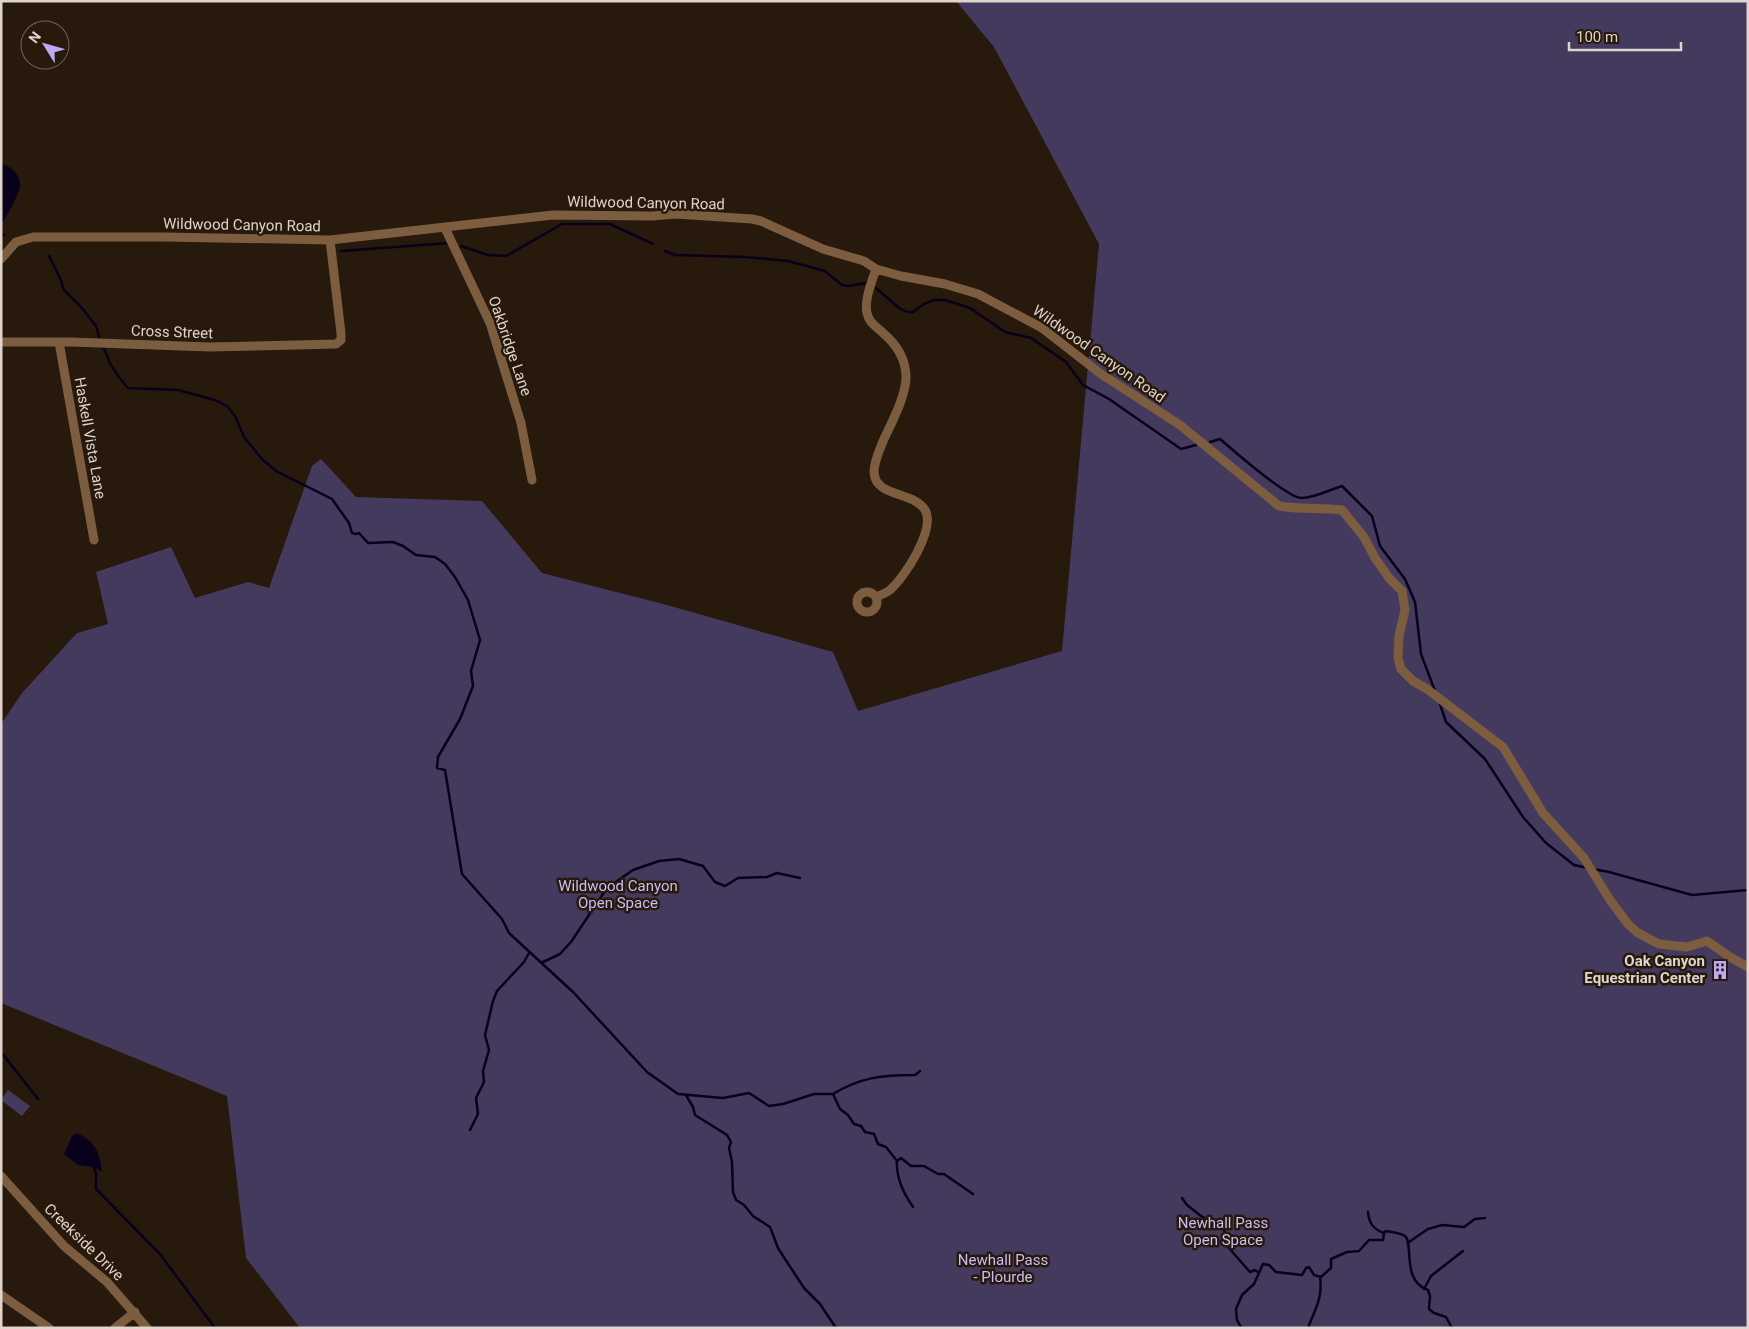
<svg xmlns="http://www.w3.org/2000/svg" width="1749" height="1329" viewBox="0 0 1749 1329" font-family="Roboto,sans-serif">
	<rect width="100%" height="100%" fill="#27190b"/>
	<path fill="#443a5e" d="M956,1H1748V1328H300L246,1258L227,1096L1,1003V724L22,693L77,633L108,624L96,572L171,547L195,598L248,582L269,588L312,466L321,459L356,497L482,501L542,573L667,605L833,652L858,711L1062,651L1099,244L994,47Z
		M8,1090L30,1106L22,1116L1,1100Z"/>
	<path fill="#09001c" d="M1,164C11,166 21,175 20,186C19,194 6,218 1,225Z
		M77,1133C96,1142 100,1153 102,1172L94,1167L78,1165L64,1154L72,1136Z"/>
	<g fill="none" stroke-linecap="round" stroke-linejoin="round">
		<path stroke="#09001c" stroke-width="2.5" d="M1,232L4,235
			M461,246L488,255L506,256L562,224H610L653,244
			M341,251L449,243
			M665,251L675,255L745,257L788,261L825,271L842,285L848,286L867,283
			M49,256L60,278L64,290L82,308L96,326L99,337
			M876,288L899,308L907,312H913L924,304L934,300H945L970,308L1005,332L1031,338L1066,362L1083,385L1109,399L1181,449L1196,445
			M103,348C107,352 107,358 110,363C115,373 121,380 128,388L178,390L215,400L227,406L235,416L244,437L262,459L276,471L332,499L349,523L352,533L356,534L359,533L368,543L393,542L403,546L416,555L435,557L445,564L455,577L468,600L480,640L471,671L473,686L460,719L438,757L437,768L445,770L462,874L502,919L509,933L573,992L647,1072L678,1094L723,1098L749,1093L769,1106L783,1104L814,1094H833L840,1109L848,1115L854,1124L861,1126L865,1132L874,1134L878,1144L886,1147L897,1161C896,1177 904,1194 913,1207
			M1210,442L1220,439C1233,450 1287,498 1301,498C1315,498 1329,490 1342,486L1372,516L1380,546L1405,579L1415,602L1421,654L1435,691
			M1439,701L1446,722L1485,759L1523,817L1546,843L1574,865L1588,868
			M1593,869L1609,872L1692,895L1748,890
			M541,963L560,954L571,942L607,888L633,870L659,861L679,859L703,866L715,882L725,886L738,878L767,877L777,873L800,878
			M1,1052L38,1099
			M833,1094C861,1077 883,1075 915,1075L920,1071
			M686,1095L693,1107L695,1115L727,1135L731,1142L729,1148L732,1162L733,1192L736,1200L744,1205L753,1216L770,1227L778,1248L787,1262L804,1288L820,1304L836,1328
			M470,1130L478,1114L476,1098L484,1082L483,1071L489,1050L485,1035L493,1001L497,991L524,962L529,953
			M897,1161L901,1158L911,1166H924L938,1174H944L973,1194
			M93,1165L96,1173V1189L160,1254L215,1328
			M1182,1198L1187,1205L1201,1216L1221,1227L1224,1230L1228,1247L1250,1272L1255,1270L1259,1273
			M1368,1212C1369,1223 1373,1229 1384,1233
			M1409,1242L1428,1229L1442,1225L1464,1227L1475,1219L1485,1218
			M1424,1289L1431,1276L1463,1251
			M1241,1327L1237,1320L1236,1309L1242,1295L1254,1284L1263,1264L1269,1265L1276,1272L1302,1275L1306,1268L1309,1267L1314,1275L1321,1277L1331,1268V1259L1347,1252L1359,1251L1369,1240H1383L1384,1233L1386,1231C1392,1232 1401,1233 1405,1236C1414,1243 1401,1281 1428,1290L1430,1296L1429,1309L1434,1313L1446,1317L1452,1328
			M1308,1328C1315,1309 1323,1298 1320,1277"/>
		<path stroke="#7d5d3f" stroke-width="9" d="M445,228L490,323L521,423L532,480
			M1,259L16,242L33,237H165L330,240L553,215L652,216L676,214L752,219L761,221L823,249L864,261L876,269L901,276L945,284L978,294L1042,328L1101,374L1180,425L1279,506C1300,510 1320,507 1342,510L1364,537L1375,558L1389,578L1402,591L1405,610L1399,636L1398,658L1401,669L1413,681L1427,689L1503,747L1543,813L1584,858L1610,900L1628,924L1638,933L1659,944L1687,947L1707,941L1730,957L1748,967
			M876,269C872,281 864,300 867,313C869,323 876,326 883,333C896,344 905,357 906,375C907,394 892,422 884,439C880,449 874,461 874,472C875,498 914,491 925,510C936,529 905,577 890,590C886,593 881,595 876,597
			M1,342H71L209,347L336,344L341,340V333L330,240
			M59,342L94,540
			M857 602a10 10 0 1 1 20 0a10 10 0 1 1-20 0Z
			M1,1176L64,1246L107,1282L147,1328
			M1,1295L49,1328
			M115,1328L135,1312"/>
	</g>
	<defs>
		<g id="building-bare" transform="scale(1.5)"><path d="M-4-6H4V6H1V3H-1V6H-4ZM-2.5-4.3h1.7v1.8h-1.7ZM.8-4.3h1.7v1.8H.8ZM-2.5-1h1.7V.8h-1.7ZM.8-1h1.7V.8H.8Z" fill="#bfa9f4" stroke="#27190b" stroke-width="2.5" paint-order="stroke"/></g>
	</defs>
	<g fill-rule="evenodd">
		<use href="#building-bare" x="1720" y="970"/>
	</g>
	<g text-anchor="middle" stroke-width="5" stroke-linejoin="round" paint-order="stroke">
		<g font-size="15" fill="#dfd5cc" stroke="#27190b">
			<text transform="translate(646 203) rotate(1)" y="5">Wildwood Canyon Road</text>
			<text transform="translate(242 225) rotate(1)" y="5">Wildwood Canyon Road</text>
			<text transform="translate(172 332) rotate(2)" y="5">Cross Street</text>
			<text transform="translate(510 346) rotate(71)" y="5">Oakbridge Lane</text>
			<text transform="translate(1099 354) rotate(35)" y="5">Wildwood Canyon Road</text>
			<text transform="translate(90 438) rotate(80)" y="5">Haskell Vista Lane</text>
			<text transform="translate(84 1242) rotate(44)" y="5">Creekside Drive</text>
		</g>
		<g font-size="15" fill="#cbbbf6" stroke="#27190b">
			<text x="618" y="891">Wildwood Canyon<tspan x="618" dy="17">Open Space</tspan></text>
			<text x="1223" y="1228">Newhall Pass<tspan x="1223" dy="17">Open Space</tspan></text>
			<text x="1003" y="1265">Newhall Pass<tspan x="1003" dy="17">- Plourde</tspan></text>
		</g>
		<g font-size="15" font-weight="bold" fill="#dfd5cc" stroke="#27190b" text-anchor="end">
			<text x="1705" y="966">Oak Canyon<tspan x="1705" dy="17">Equestrian Center</tspan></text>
		</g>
	</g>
	<rect width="1749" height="1329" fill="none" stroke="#dfd5cc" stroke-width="5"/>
	<g transform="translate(45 45) rotate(307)"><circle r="24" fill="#27190b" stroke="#716458"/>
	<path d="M0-4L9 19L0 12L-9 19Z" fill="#bfa9f4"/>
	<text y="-8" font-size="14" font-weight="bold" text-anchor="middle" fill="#dfd5cc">N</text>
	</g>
	<path d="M1569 42v8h112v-8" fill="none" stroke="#dfd5cc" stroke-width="2.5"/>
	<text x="1576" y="42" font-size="15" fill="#dfd5cc" stroke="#27190b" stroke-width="4" paint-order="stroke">100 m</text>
</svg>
